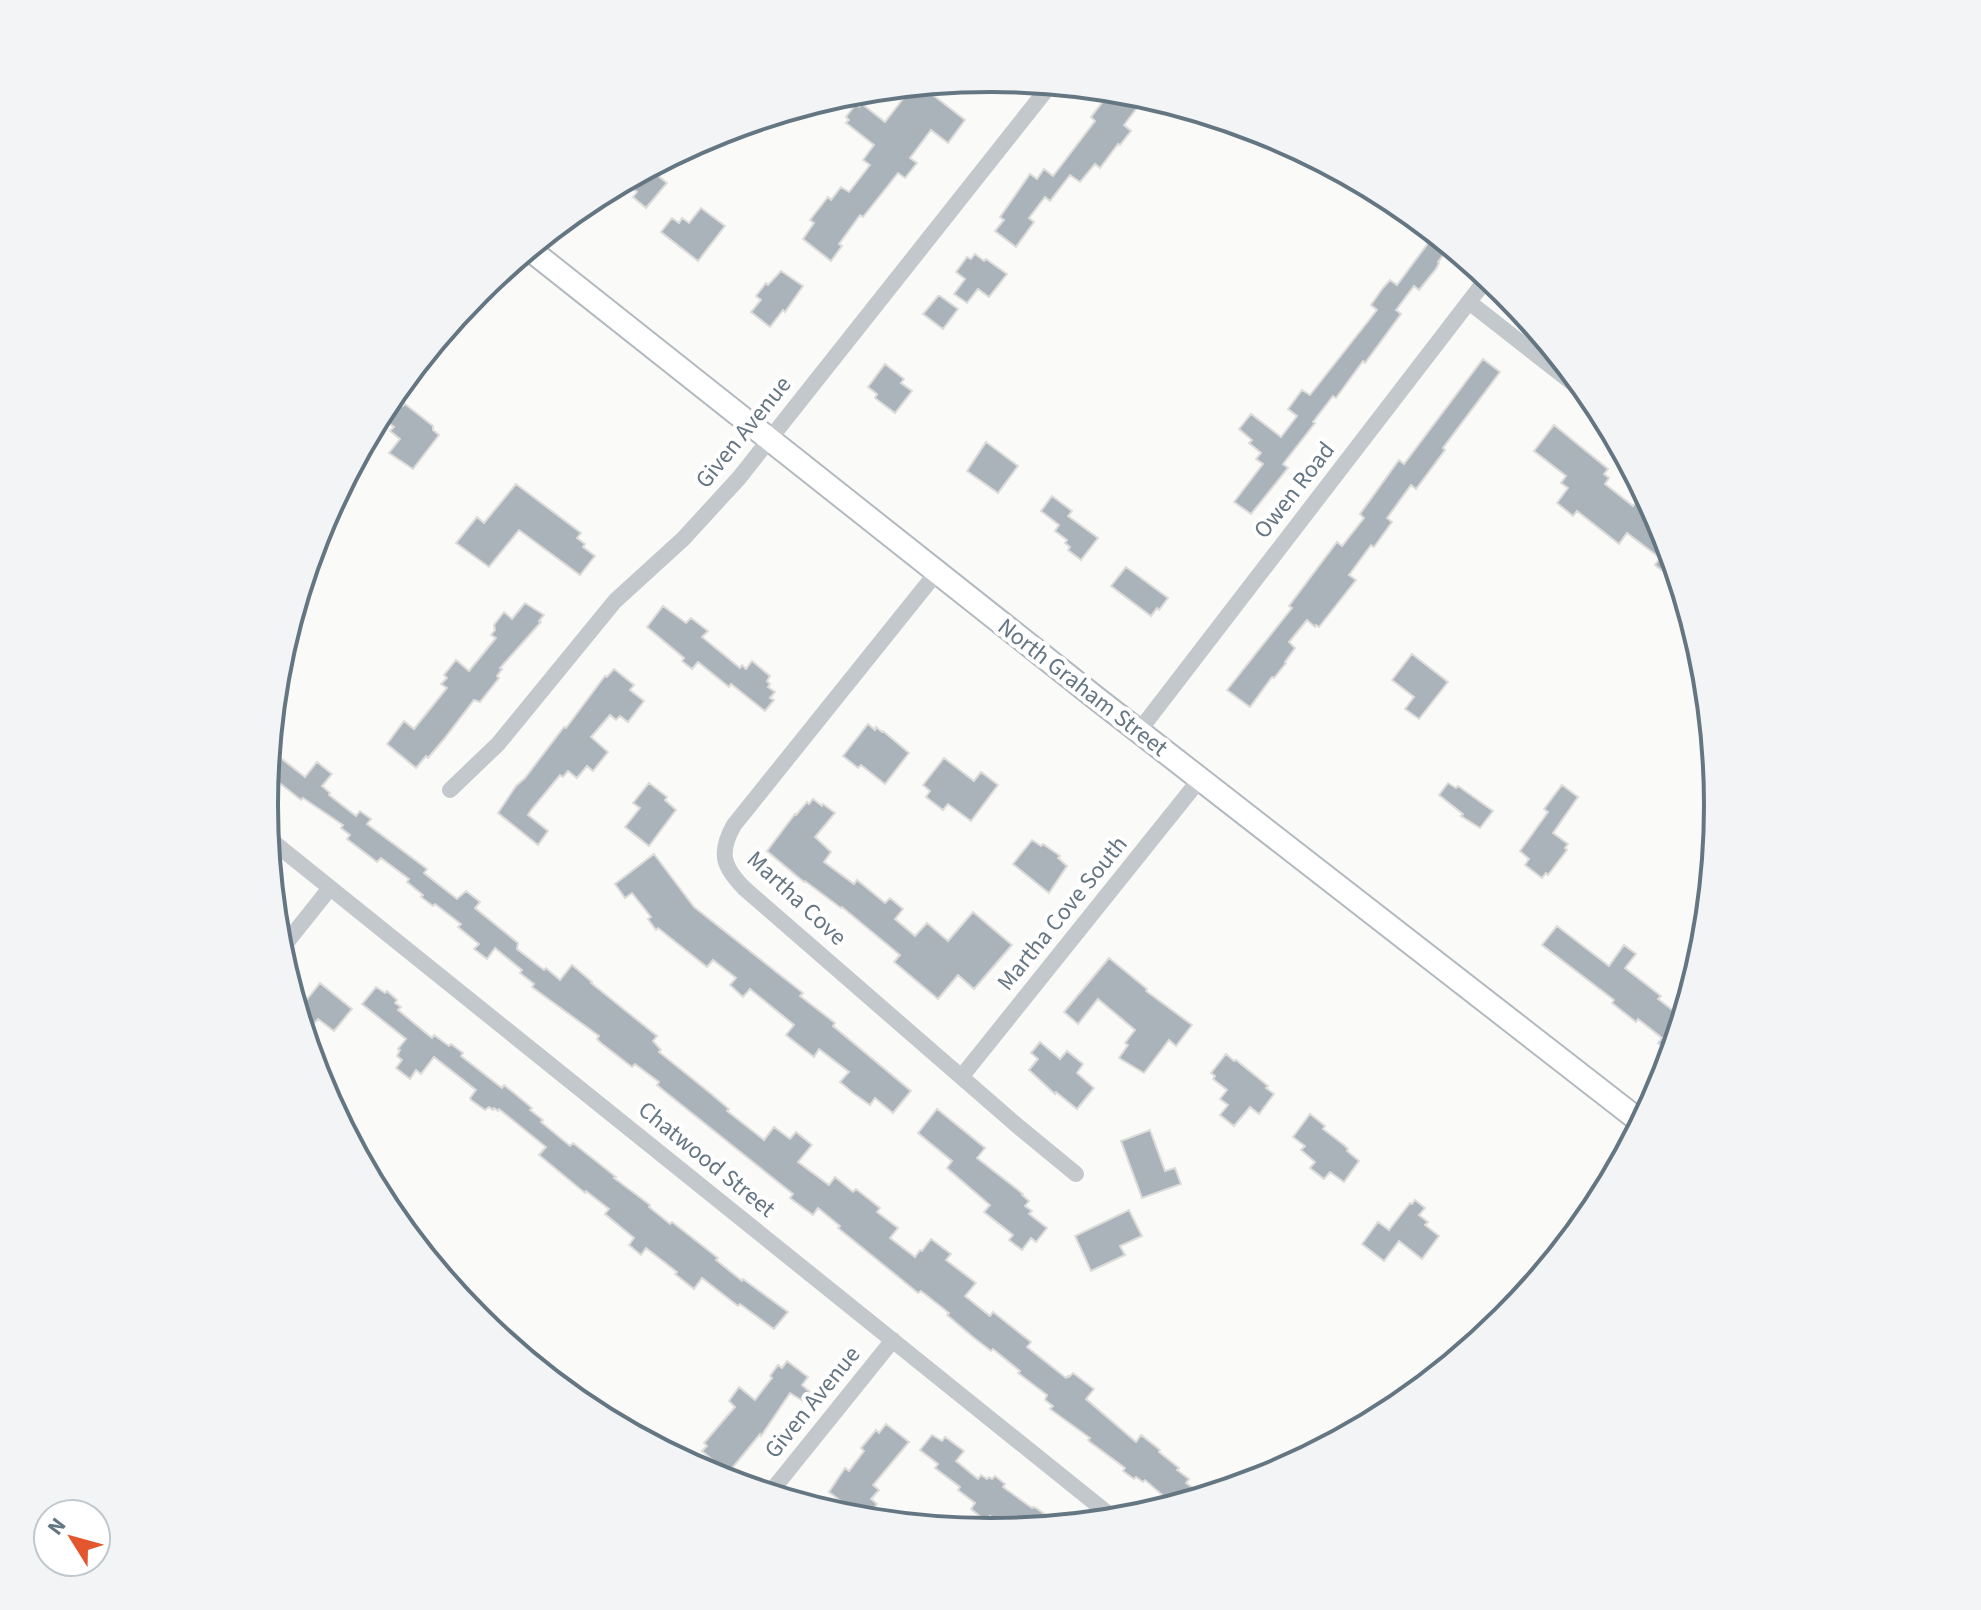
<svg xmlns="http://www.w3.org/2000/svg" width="1981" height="1610" viewBox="0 0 1981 1610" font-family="'Source Sans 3',sans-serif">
	<rect width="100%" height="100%" fill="#fafaf8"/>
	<path fill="#aab3b9" stroke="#dcdcda" stroke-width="2" d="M920,85L965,120L948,143L931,130L910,158L917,163L905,178L898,173L863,217L860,215L839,244L842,246L831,261L803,239L814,223L810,220L828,197L831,200L841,187L849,192L870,165L863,160L874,145L846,123L849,120L846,117L856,104L859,107L862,104L885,122L913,86Z
		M1112,90L1133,92L1146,96L1124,125L1131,131L1120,145L1118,144L1100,168L1095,164L1080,182L1070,175L1050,201L1045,197L1029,218L1034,222L1016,247L995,231L1004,220L1000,217L1030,174L1037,179L1044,169L1053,176L1095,121L1091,117Z
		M673,155L657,175L667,183L646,208L633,197L637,192L624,181Z
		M701,208L725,226L698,261L661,232L672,218L679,223L682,218L689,223Z
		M1435,234L1450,246L1438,262L1439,263L1436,269L1419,290L1414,286L1396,310L1401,314L1365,363L1363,361L1336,398L1333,396L1313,422L1315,423L1283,464L1288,468L1251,514L1234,502L1263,464L1256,459L1261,453L1249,443L1252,440L1239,429L1251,414L1281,437L1297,416L1288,409L1302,390L1310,395L1377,310L1371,305L1382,289L1390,280L1397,285Z
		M975,254L984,261L986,259L1007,274L989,297L978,289L967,303L954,294L965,279L956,272L967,257L971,259Z
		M781,271L803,286L785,312L783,310L770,327L751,312L761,300L756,296L766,283L768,285Z
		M938,296H940L958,309L943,329L923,314Z
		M1483,359L1500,372L1443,448L1445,450L1416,489L1411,485L1387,518L1392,522L1374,547L1371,545L1349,575L1356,580L1319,627L1316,625L1315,627L1307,620L1289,642L1295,648L1285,662L1286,663L1274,678L1272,677L1250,707L1227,690L1292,608L1289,606L1337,542L1342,546L1364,518L1360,514L1399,460L1404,464Z
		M885,364L904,379L901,383L912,391L895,413L875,398L877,394L868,387Z
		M401,404L403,406L405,404L433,426V430L439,435L413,469L389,453L400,439L390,431L394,427L387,422Z
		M1554,425L1608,469L1604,474L1609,478L1605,484L1633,506L1637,501L1656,516L1662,527L1679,583L1655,565L1660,558L1627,533L1619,544L1577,511L1573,516L1557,503L1568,488L1561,483L1566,476L1534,451Z
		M986,442L1018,466L998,493L967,471Z
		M516,484L581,533L577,538L585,544L583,547L595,556L580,575L519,530L489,567L456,543L477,517L484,523Z
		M1052,496L1072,511L1068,516L1098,538L1081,560L1068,550L1070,547L1065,543L1067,540L1055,531L1059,525L1041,511Z
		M1126,567L1168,598L1159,610L1157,608L1151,616L1111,586Z
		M525,603L544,615L539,621L541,622L500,668L502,669L497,676L499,678L480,702L474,700L444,739L428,758L426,756L416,768L387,744L404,721L414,729L447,688L441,684L447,678L444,675L456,660L469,671L496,638L491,635L495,630L494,625L504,612L512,619Z
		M663,606L686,623L691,618L708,631L702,637L740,668L742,665L746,669L752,661L770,676L767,681L770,684L768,687L775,692L770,698L774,700L765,711L731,684L729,687L698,662L692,669L682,661L684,658L647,627Z
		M1412,654L1448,682L1419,719L1405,709L1414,697L1392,680Z
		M614,669L634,685L630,690L644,701L628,722L620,716L616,720L610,715L591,737L608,752L593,771L587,766L577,778L568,771L563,777L560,775L531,810L528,815L548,831L538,845L498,813L516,786L525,778L564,727L566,728L605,676L607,677Z
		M868,724L875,730L876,727L882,732L883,731L909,753L885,784L861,765L858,768L843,756Z
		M269,749L305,777L317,762L332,774L322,786L330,793L329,795L356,816L360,811L371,819L367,824L427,869L424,873L457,899L466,891L480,902L475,908L518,943L517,949L544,970L546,968L560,980L572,965L592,982L591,983L657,1036L653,1041L661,1050L659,1052L710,1093L729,1109L727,1111L764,1140L774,1127L790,1139L796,1132L812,1145L798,1162L829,1185L835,1177L853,1192L856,1189L880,1208L877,1212L898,1228L890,1238L915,1257L920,1250L922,1251L931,1239L951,1254L946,1260L976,1283L965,1296L990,1316L993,1312L1031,1342L1027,1347L1066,1378L1068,1376L1069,1377L1073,1373L1094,1389L1086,1399L1136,1442L1141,1435L1160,1450L1159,1452L1179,1468L1177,1470L1189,1479L1186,1483L1198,1492L1191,1500L1158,1510L1167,1499L1145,1480L1143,1482L1136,1477L1134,1479L1123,1471L1125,1468L1090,1442L1088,1440L1090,1438L1050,1409L1053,1406L1045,1400L1047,1395L1018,1373L1020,1371L993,1349L991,1351L973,1337L947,1315L949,1313L921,1291L918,1293L901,1279L838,1228L840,1226L818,1208L813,1215L790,1198L793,1194L663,1090L657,1085L659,1082L635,1064L632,1067L601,1043L597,1039L599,1036L532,987L534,984L520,973L522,970L495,948L487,959L474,949L479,944L458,927L461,924L435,904L433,906L421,897L423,895L407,882L409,879L381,858L377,862L347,839L350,835L341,828L343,825L303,798L301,800L267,773Z
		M944,758L974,781L981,772L998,785L971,821L948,804L943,810L926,797L930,791L923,785Z
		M649,783L667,797L665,800L676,810L649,846L625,827L640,808L633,803Z
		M1448,783L1456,788L1458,786L1493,811L1480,828L1461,816L1463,814L1439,795Z
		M1562,785L1578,797L1553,833L1568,844L1565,848L1567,850L1548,875L1546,873L1542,878L1525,865L1529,859L1520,851L1548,812L1544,809Z
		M813,799L822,806L823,804L835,813L815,837L831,852L824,862L854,884L857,880L885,903L890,898L903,909L895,919L915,936L927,923L948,941L973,912L1012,945L974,989L958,975L938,999L894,962L900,955L842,907L841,908L805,881L804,882L767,851L795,814L796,815L807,802L809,804Z
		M1032,840L1041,846L1043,844L1060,856L1058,858L1067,866L1049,893L1013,864Z
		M654,854L694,907L803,993L800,996L835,1023L833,1026L911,1091L893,1113L875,1098L870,1105L853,1093L840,1082L849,1072L819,1049L814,1057L786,1035L794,1025L750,989L743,997L730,985L736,978L713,960L707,967L658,928L656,930L648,919L651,917L632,893L625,898L615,884Z
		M1557,926L1609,966L1624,945L1636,954L1625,968L1661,996L1658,999L1679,1015L1683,1010L1684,1011L1671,1053L1658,1043L1662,1038L1638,1019L1636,1022L1612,1003L1614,1000L1542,945Z
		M1109,958L1147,989L1146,991L1192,1025L1176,1046L1169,1040L1144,1073L1119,1058L1128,1045L1125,1043L1135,1030L1098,999L1078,1024L1064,1012Z
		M320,983L352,1009L334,1031L318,1019L304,1035L297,1012Z
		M376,987L385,993L387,991L397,1000L395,1003L401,1007L398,1010L432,1038L434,1035L449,1046L451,1044L463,1053L461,1056L502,1088L504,1085L532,1108L530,1110L543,1120L541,1122L570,1146L573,1143L616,1177L614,1178L650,1205L649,1207L670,1224L672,1222L718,1258L716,1260L742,1281L743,1279L788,1312L774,1329L740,1304L738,1306L702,1278L694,1289L675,1274L677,1272L646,1248L641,1255L629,1245L634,1238L605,1214L609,1209L586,1191L585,1193L539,1155L546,1147L499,1109L498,1111L494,1108L493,1110L489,1107L485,1110L471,1100L470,1098L476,1090L434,1057L421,1074L416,1070L410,1079L396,1068L402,1060L397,1056L400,1050L398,1049L406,1039L362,1004Z
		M1040,1042L1060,1059L1067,1051L1083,1064L1077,1073L1094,1088L1077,1109L1056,1092L1055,1094L1029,1070L1038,1059L1031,1053Z
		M1226,1054L1234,1061L1236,1060L1268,1086L1266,1088L1274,1094L1259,1114L1250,1107L1234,1126L1220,1115L1228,1105L1220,1099L1227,1090L1213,1079L1215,1076L1211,1073Z
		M937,1109L985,1148L977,1158L1023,1194L1022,1195L1029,1201L1025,1206L1032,1211L1029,1214L1047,1228L1036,1242L1031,1238L1022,1250L1009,1240L1013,1235L984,1212L990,1205L947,1168L952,1161L918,1133Z
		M1310,1114L1325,1126L1323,1129L1344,1145L1348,1149L1347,1151L1359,1161L1344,1182L1330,1172L1324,1179L1310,1168L1315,1162L1301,1150L1305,1146L1293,1137Z
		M1150,1130L1165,1171L1175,1168L1181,1184L1142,1198L1121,1141Z
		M1415,1200L1425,1208L1419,1215L1428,1222L1425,1225L1439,1236L1422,1259L1399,1241L1384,1261L1362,1244L1378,1222L1389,1230L1410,1203L1412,1204Z
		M1129,1210L1142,1236L1120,1246L1125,1255L1091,1271L1075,1236Z
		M787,1361L808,1377L802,1385L810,1392L803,1401L790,1393L761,1436L760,1434L728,1473L702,1451L707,1446L704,1443L735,1407L729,1401L739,1387L755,1400L772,1378L770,1376L778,1365L782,1368Z
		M886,1424L909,1442L873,1485L879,1490L871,1499L877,1504L867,1518L851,1505L849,1507L829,1492L845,1468L849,1471L864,1451L861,1448L876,1430L879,1433Z
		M932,1435L942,1441L945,1437L964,1451L956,1461L978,1479L981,1475L987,1479L989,1477L992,1479L995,1476L1005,1484L1003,1487L1032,1508L1033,1507L1036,1508L1050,1518L1042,1527L1009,1530L990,1516L986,1521L971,1509L975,1503L958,1490L960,1487L935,1468L938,1464L920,1450Z"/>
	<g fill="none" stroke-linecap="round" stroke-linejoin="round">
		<g stroke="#b3babf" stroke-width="26">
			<path id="secondary" d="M528,248L1096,698L1641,1122"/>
		</g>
		<path stroke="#c3c8cc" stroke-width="16" d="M1469,302L1593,399
			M937,572L734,825C718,853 723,867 745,889L1020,1128L1076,1174
			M1139,731L1488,277
			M450,790L498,744L615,601L683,539L739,478L1051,84
			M267,837L1116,1520
			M279,952L330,888
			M962,1076L1200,779
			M769,1494L893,1340"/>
		<use href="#secondary" stroke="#fff" stroke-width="22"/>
	</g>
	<g text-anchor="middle" stroke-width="8" stroke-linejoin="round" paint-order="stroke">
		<g font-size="24" fill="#657683" stroke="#fff">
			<text transform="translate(743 432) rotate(-51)" y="8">Given Avenue</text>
			<text transform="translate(1294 490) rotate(-52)" y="8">Owen Road</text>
			<text transform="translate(1083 687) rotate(38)" y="8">North Graham Street</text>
			<text transform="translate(797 898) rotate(43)" y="8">Martha Cove</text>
			<text transform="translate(1062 913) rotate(-51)" y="8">Martha Cove South</text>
			<text transform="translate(707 1159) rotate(39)" y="8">Chatwood Street</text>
			<text transform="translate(812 1402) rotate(-51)" y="8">Given Avenue</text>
		</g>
	</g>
	<path d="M0 0H1981V1610H0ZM278 805a713 713 0 1 1 1426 0a713 713 0 1 1-1426 0Z" fill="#f3f4f5" fill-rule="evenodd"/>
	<path fill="none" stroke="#657683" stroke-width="4" d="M278 805a713 713 0 1 1 1426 0a713 713 0 1 1-1426 0Z"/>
	<g transform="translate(72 1538) rotate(307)"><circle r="38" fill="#ffffff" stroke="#c1c8cd" stroke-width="2"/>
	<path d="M0-6L14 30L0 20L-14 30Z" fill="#e4572e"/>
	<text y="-12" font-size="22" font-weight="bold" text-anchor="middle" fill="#657683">N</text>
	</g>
</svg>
